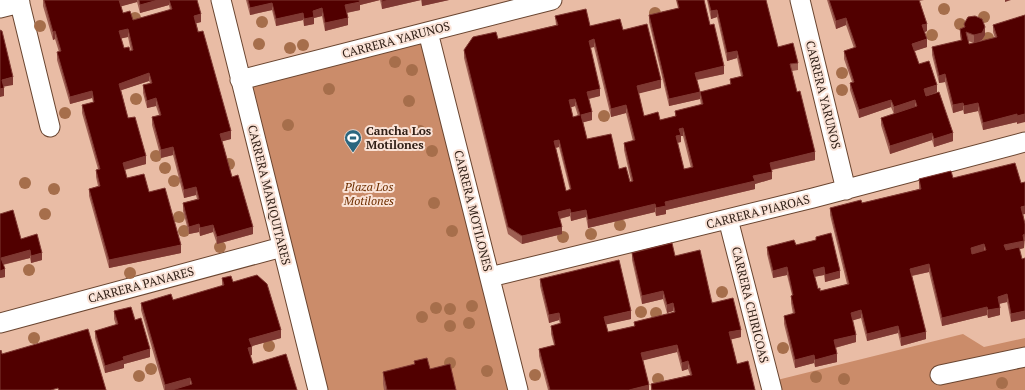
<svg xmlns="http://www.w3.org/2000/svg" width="1025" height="390" viewBox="0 0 1025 390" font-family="'PT Serif',serif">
	<rect width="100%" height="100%" fill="#e9bca5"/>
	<path fill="#cb8c6a" d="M428,32L518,390H318L240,80Z
		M963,334L984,347L1025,338V390H771L769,382Z"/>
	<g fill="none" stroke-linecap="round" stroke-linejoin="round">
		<g stroke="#6a4530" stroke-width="21">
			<path id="street" d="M19,0L50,127
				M221,0L318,390
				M800,0L846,190
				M0,8L20,3
				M428,32L518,390
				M240,80L552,0
				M728,219L772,390
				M490,277L813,198L1025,142
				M0,323L282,247
				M940,375L1025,357"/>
		</g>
		<use href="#street" stroke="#fff" stroke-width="19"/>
	</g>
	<g fill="#a66e4b">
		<circle cx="944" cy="9" r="6"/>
		<circle cx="655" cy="13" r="6"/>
		<circle cx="984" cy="17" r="6"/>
		<circle cx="135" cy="18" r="6"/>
		<circle cx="262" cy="22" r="6"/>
		<circle cx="960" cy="24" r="6"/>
		<circle cx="40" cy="26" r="6"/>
		<circle cx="932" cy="35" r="6"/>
		<circle cx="988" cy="38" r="6"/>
		<circle cx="259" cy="44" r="6"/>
		<circle cx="303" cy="45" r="6"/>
		<circle cx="290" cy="48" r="6"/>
		<circle cx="395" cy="62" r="6"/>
		<circle cx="412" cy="70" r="6"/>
		<circle cx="842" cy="73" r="6"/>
		<circle cx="329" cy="89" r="6"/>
		<circle cx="842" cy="90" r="6"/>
		<circle cx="136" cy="99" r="6"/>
		<circle cx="409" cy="101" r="6"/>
		<circle cx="65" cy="113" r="6"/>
		<circle cx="604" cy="116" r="6"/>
		<circle cx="288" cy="125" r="6"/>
		<circle cx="420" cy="131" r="6"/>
		<circle cx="432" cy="151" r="6"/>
		<circle cx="156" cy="156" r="6"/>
		<circle cx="229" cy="164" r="6"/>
		<circle cx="165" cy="168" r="6"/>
		<circle cx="174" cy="181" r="6"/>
		<circle cx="25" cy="183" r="6"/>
		<circle cx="54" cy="189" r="6"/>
		<circle cx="434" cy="203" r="6"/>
		<circle cx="45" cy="214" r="6"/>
		<circle cx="179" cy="217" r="6"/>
		<circle cx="620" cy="225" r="6"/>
		<circle cx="184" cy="231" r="6"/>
		<circle cx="452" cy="231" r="6"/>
		<circle cx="591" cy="234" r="6"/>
		<circle cx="563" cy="237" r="6"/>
		<circle cx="220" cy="247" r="6"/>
		<circle cx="29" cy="270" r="6"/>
		<circle cx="130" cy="273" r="6"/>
		<circle cx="722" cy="292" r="6"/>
		<circle cx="472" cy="306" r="6"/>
		<circle cx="436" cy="308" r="6"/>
		<circle cx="450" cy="309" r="6"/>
		<circle cx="641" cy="312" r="6"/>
		<circle cx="656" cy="313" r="6"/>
		<circle cx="422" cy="317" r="6"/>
		<circle cx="469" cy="323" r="6"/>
		<circle cx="450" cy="326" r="6"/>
		<circle cx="34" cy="338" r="6"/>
		<circle cx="269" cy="346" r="6"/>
		<circle cx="783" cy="348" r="6"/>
		<circle cx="450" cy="363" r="6"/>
		<circle cx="151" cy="369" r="6"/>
		<circle cx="487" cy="371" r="6"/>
		<circle cx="535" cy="375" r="6"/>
		<circle cx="139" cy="376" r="6"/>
		<circle cx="816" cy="377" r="6"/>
		<circle cx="658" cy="379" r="6"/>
		<circle cx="844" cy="379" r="6"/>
		<circle cx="1002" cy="383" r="6"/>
	</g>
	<path fill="#9d5e52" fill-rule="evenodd" d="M43,0H197L201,22L196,23L231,139L222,141L232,177L253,234L217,244L213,232L200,236L199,232L189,234L183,211V203L197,199L196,195L184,198L173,155L161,158L152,125V117L159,115L156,106L147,108L143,93V85L150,83L149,81L121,90L128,118L146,164L125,170L127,178L149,192L181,253L109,268L89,196V189L98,186L96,177V170L98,169L82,113V105L93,102L92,98L70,104L57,60V52H59L55,39L53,40L43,6ZM137,2L140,13L169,5L170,10L133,20L123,13L121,6ZM128,37L131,51H130L124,48L121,38Z
		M246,0H380L360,5V10L347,13L348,25L325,31L322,16L314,18V24L304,26L303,20L276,26L272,10L250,15Z
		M380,0H449L422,6L421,0L382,9Z
		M676,0H704L710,25L724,74L697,80L700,99L669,106L649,22V15L678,8Z
		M707,0H766L778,47L798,63V70L792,71L797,92L815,160L772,170V179L755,184V189L666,210V214L656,216L655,212L588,228L586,217L571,221L570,216L560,219L562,234L522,244L508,234L464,58V50L498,39L556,25L555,16L590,26L623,30L661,88L638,93L644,116L660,120L675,116V111L701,105L700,99V92L730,85V79L741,76L737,58L727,61L717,17L711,19ZM594,47L611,117L626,113L633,141L624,143V150L631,181L630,182L619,169L587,139L583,122L592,120L589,99L600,96L590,48ZM575,106L578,116L573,117L571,107ZM681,136H683L691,168L684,169L677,143L681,142ZM559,147L570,190L566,191L556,148Z
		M827,0H924L920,1L927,31L925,32L927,47L914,51L919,64L937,92L926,96L953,141L934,147L932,140L890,154L881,125V118L894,114L891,107L859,118L850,90V83L852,82L844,59V51L854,48L846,25L836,29Z
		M1025,15L1017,124V122L983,130L978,111L964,114L963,110L953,113L945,82L939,83L932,55V47L961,41L960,36V29L964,27V24L985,35L982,40L975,43L995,38L993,32V25ZM968,41L974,43L969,44Z
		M953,178L1023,214L1025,224L1024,248L1020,249L1011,322L1007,302L999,304L1000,315L988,318L987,315L942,326L929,272L912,276L926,339L901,346L898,333L867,341L861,318L852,320L856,342L835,348L837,362L815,367L814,363L795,368L784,324V316L793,314L791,303V296L792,295L787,275L773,278L767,254V247L796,245L816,240V237L840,278L825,282L824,275L814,277L818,289L820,291L847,284L830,215V208L862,203L919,189V179Z
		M0,214L21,239L42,260L31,263L30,258L3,265L5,277L0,278Z
		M632,253L675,256L741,337L731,339L737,364L755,390H651V384L690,375L688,369L682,371L677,352L643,360L649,390H548L539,356V349L554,345L551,334V326L560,324L559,320L549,323L540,286V279L631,319L606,324L608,332L634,326V322L674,312L673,311L667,313L663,299L642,304L632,260Z
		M222,278L233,282L281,338L251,346L252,355H250L253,364L297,390H164L141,310V303L173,300L222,286Z
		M114,311L135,320L150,357L124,364V368L105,373L95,338V331L116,325L114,319Z
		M414,361L430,369L456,390H384L383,384V372L414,365Z"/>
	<path fill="#7f3832" d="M119,0H137V2L119,7Z
		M158,0H169V5L140,13V5Z
		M359,0H380L360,5V10L345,13V5Z
		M389,0H421L382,9V2Z
		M422,0H449L422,6Z
		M1005,0H1011L1005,2Z
		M272,3V10L250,15V8Z
		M322,8V16L314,18V24L304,26V19L313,11Z
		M717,10V17L711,19V11Z
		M303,13V20L276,26V19Z
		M201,14V22L194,24V16Z
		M348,18V25L325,31V23Z
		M846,18V25L836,29V21Z
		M927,24V31L922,33V25Z
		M985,27V35L982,40L974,43V35Z
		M128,29V37L119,39V31Z
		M55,31V39L53,40V32Z
		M594,39V47L589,48V41Z
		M927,39V47L912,52V44Z
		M737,51V58L727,61V53Z
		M724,66V74L695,80V73Z
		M149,73V81L119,91V84Z
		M945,74V82L939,83V76Z
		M13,77V85L2,87V80Z
		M661,80V88L637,94V86Z
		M937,85V92L924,97V89Z
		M4,88V96L0,97V89Z
		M600,89V96L587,99V92Z
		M92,91V98L70,104V97Z
		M700,92V99L669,106V99Z
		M156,98V106L147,108V101Z
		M575,99V106L569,108V100Z
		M891,100V107L859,118V110Z
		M915,100V108L894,115V107Z
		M963,103V110L953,113V105Z
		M978,103V111L964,114V106Z
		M626,105V113L611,117V109Z
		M592,112V120L581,123V115Z
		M1017,114V122L983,130V123Z
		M1025,114V122L1017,124V116Z
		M683,128V136H681V142L676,143V136L679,129Z
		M231,131V139L220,142V134Z
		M932,133V140L890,154V146Z
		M953,133V141L934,147V139Z
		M559,140V147L554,148V141Z
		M173,147V155L161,158V150Z
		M815,152V160L770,170V163Z
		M146,156V164L123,170V163Z
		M772,172V179L755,184V189L666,210V214L656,216V208L665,202L753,176Z
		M196,187V195L184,198V190Z
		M655,204V212L588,228V220Z
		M1025,206V214L1021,215V207Z
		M570,209V216L558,219V212Z
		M586,210V217L571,221V213Z
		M199,224V232L189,234V227Z
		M213,225V232L200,236V228Z
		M253,227V234L217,244V237Z
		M562,227V234L522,244V236Z
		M1025,234L1024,248L1004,253V245L1023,235Z
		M984,244V252L971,255V248Z
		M181,245V253L109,268V260Z
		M30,250V258L1,265V258Z
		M42,253V260L31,263V256Z
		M929,264V272L910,276V269Z
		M787,267V275L773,278V271Z
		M824,267V275L813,277V270Z
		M5,269V277L0,278V271Z
		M840,271V278L825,282V275Z
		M663,291V299L642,304V296Z
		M1007,294V302L998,304V297Z
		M673,303V311L667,313V305Z
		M987,307V315L942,326V318Z
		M1000,308V315L988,318V310Z
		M861,310V318L851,321V313Z
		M631,311V319L604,325V317Z
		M1025,311V319L1011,322V314Z
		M559,313V320L549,323V315Z
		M898,326V333L867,341V334Z
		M281,330V338L249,347V339Z
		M741,330V337L729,340V332Z
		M926,332V339L901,346V338Z
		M856,335V342L834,348V340Z
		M677,345V352L641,361V353Z
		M252,347V355L248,356V348Z
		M150,349V357L124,364V368L105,373V366L123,357Z
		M837,354V362L815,367V360Z
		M814,355V363L795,368V360Z
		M688,361V369L682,371V363Z
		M190,378V386L176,390H165V385Z
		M649,385V390H629Z"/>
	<path fill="#510000" stroke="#7f3832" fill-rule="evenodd" d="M44,0H119L123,13L130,11L133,20L172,9L169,0H197L201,14L194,16L198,32L203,31L231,131L220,134L232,177L238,175L253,227L217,237L213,225L200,228L199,224L189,227L183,203L199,199L196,187L184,190L173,147L161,150L152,117L161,115L156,98L147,101L143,85L152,83L149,73L119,84L128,118L135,117L146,156L123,163L127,178L144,174L149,192L165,188L181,245L109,260L89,189L100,186L96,170L100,169L82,105L94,102L92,91L70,97L57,52L61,51L55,31L53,32ZM128,29L133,50L130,51L129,47L124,48L119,31Z
		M139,0H158L140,5Z
		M248,0H359L360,2L345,5L348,18L325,23L322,8L313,11L314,17L304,19L303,13L276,19L272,3L250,8Z
		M382,0H389L382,2Z
		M677,0H704L710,25L714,24L724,66L695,73L700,92L669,99L649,15L679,8Z
		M708,0H766L778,47L793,43L798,63L790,64L797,92L800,91L815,152L770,163L772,172L753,176L755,181L665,202L666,206L656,208L655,204L588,220L586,210L571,213L570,209L558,212L562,227L522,236L508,227L464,50L473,37L496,32L498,39L558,25L555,16L586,9L590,26L620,19L623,30L647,24L661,80L637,86L644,116L658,112L660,120L676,116L675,111L703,104L700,92L731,84L730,79L743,76L737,51L727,53L717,10L711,11ZM594,39L611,109L626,105L635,140L624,143L633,181L630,182L626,167L619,169L611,134L587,139L581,115L592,112L587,92L600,89L589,41ZM575,99L580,115L573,117L569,100ZM683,128L693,167L684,169L676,136L681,135L679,129ZM559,140L571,189L566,191L554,141Z
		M829,0H919L927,24L922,25L927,39L912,44L919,64L929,61L937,85L924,89L926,96L939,92L953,133L934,139L932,133L890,146L881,118L917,106L915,100L894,107L891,100L859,110L850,83L854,82L844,51L856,47L846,18L836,21Z
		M1025,15V114L1017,116V114L983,123L978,103L964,106L963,103L953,105L945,74L939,76L932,47L962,40L960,29L965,27L964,24L968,17L975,16L982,19L985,27L982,33L974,35L966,32L969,44L997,37L993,25Z
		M0,30L2,31L13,77L2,80L4,88L0,89Z
		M1015,163L1021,183L1025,182V206L1021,207L1025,224V234L1023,235L1024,241L1004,245L1006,250L1019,247L1022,259L1025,258V311L1011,314L1007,294L998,297L1000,308L988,310L987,307L942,318L929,264L910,269L926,332L901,338L898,326L867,334L861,310L851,313L856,335L834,340L837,354L815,360L814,355L795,360L784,316L795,313L791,296L793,295L787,267L773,271L767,247L794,240L796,245L816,240V237L831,233L840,271L825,275L824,267L813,270L818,289L820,288V291L849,284L830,208L861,200L862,203L921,189L919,179L951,171L953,178ZM984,244L986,250L972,254L971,248Z
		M13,210L21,239L37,234L42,253L31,256L30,250L1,258L5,269L0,271V214Z
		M672,243L675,256L700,250L712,303L733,298L741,330L729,332L737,364L748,361L755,390H652L651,384L692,375L688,361L682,363L677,345L641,353L649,385L629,390H550L539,349L555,345L551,326L561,323L559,313L549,315L540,279L619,260L631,311L604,317L608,332L635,326L634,322L675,312L673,303L667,305L663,291L642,296L632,253Z
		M257,275L267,284L281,330L249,339L252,347L248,348L253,364L286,354L297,390H172L192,384L190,378L165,385L141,303L171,294L173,300L224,285L222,278L231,276L233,282Z
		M131,307L135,320L141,318L150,349L123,357L124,360L105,366L95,331L118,324L114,311Z
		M88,329L106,390H59L58,388L51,390H0V351L1,350L2,354Z
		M427,358L430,369L450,364L456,390H387L383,372L415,364L414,361Z"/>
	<defs>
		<g id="stadium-pin" transform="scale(0.9)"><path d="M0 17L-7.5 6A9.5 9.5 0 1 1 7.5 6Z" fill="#2b667e" stroke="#fae2d6"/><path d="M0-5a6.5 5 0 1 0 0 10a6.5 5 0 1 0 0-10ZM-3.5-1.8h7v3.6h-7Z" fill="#fff"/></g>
	</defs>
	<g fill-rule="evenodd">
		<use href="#stadium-pin" x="353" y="138"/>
	</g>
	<g text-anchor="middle" stroke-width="4" stroke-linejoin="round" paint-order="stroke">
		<g font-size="12" fill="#322118" stroke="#fae2d6">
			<text transform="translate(396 40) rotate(-15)" y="4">CARRERA YARUNOS</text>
			<text transform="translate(823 95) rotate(76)" y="4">CARRERA YARUNOS</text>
			<text transform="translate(269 195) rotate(76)" y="4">CARRERA MARIQUITARES</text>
			<text transform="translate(473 211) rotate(76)" y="4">CARRERA MOTILONES</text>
			<text transform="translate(758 212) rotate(-14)" y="4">CARRERA PIAROAS</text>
			<text transform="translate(141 285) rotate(-15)" y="4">CARRERA PANARES</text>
			<text transform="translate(750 305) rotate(76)" y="4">CARRERA CHIRICOAS</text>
		</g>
		<g font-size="12" font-weight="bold" fill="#322118" stroke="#fae2d6" text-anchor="start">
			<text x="366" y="135">Cancha Los<tspan x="366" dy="14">Motilones</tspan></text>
		</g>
		<g font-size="12" font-style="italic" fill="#6f2f01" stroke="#fae2d6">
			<text x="369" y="191">Plaza Los<tspan x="369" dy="14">Motilones</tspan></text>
		</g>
	</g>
</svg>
